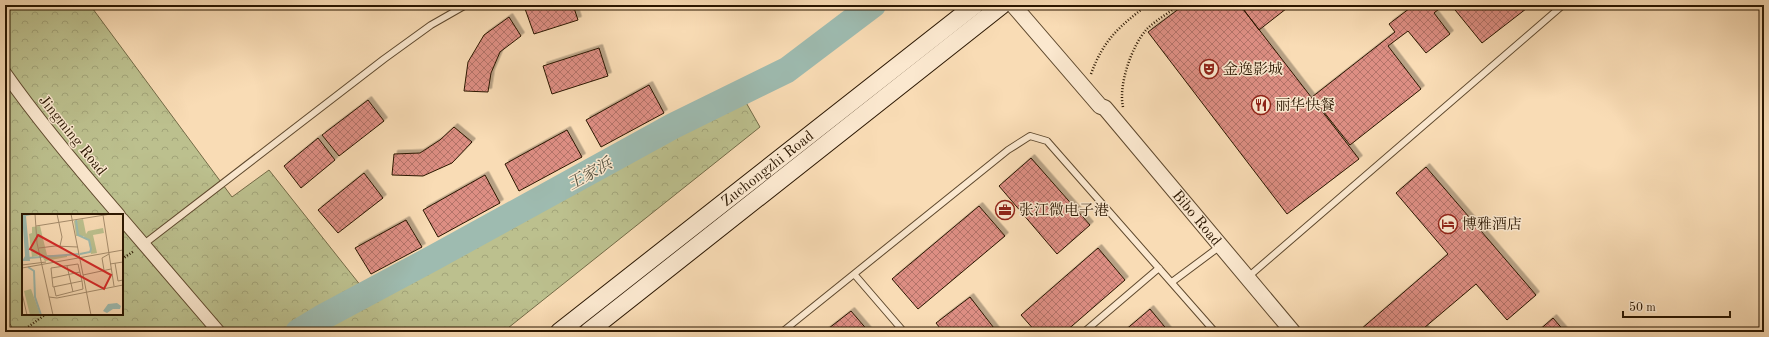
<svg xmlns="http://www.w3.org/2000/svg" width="1769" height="337" viewBox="0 0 1769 337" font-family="'Old Standard TT','Noto Serif SC',serif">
	<defs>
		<pattern id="forest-crowns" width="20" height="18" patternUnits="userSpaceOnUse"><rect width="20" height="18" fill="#bcc08e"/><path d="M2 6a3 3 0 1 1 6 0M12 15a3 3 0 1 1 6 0" fill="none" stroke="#a2a479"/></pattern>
		<pattern id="building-cross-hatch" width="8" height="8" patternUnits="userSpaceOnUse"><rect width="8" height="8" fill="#dd8e83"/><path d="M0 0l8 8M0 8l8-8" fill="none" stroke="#b37369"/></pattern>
		<filter id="shadow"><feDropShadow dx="3.5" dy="-3.5" stdDeviation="0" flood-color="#0004"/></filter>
	</defs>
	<rect width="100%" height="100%" fill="#f9dcb5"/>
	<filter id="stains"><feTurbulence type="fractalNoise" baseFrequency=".005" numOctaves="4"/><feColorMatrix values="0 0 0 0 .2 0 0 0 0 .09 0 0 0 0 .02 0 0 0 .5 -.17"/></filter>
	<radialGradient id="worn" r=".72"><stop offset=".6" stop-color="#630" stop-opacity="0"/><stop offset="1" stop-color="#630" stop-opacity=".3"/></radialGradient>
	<path fill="url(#forest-crowns)" stroke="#736b47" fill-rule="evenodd" d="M5,5H90L232,197L269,170L361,286L736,85L760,127L503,332H15L5,316ZM23,215H122V314H23Z"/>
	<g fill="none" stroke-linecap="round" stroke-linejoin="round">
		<path stroke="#9ebbb0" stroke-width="26" d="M298,332L321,318L433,258L673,126L787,70L873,5"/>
	</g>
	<path fill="url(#building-cross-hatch)" stroke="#2a1600" filter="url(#shadow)" d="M528,5H573L578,20L534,34L524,6Z
		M1184,5H1240L1359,159L1287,214L1148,32Z
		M1240,5H1291L1259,30Z
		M1414,5H1444L1434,13L1450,34L1426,53L1408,31L1388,46L1421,89L1350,145L1312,97L1395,32L1389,24Z
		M1451,5H1531L1482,43Z
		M509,17L521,36L500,52L491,73L488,92L464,91L468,62L484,35Z
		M599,48L608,76L552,94L543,66Z
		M649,85L664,113L601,147L586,120Z
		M368,100L384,121L339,156L322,135Z
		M454,127L472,142L452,163L423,176L392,175L394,154L420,153L440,140Z
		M567,130L582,157L519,191L505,164Z
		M318,138L335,160L301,188L284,166Z
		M1031,158L1090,225L1057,254L999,186Z
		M1426,167L1536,295L1507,320L1476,284L1424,328L1428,332H1361L1360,330L1448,254L1396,193Z
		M364,173L383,198L338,233L318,210Z
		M485,175L500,203L438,237L423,210Z
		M979,206L1005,236L918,309L892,279Z
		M406,220L422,247L371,274L355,248Z
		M1098,248L1125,280L1065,332H1036L1021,315Z
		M970,297L997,332H943L936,323Z
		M1150,309L1169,332H1123Z
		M851,311L869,332H824Z
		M1553,318L1565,332H1537Z"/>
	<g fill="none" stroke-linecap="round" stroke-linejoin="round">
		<g stroke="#5e482d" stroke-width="8">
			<path id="service" d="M144,244L384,59L431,25L466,5
				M854,274L904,332
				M1248,277L1563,5
				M1172,282L1215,250
				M782,332L1008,150L1030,136L1047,141L1215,332
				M1084,332L1159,268"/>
		</g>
		<g stroke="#5e482d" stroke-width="14">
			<path id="minor" d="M5,73C40,123 79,169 119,215
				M122,219L219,332"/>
		</g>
		<g stroke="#5e482d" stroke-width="17">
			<g id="tertiary">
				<path id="s1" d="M1013,5L1100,106L1105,108L1293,332"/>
			</g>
		</g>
		<g stroke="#2a1600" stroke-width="19">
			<g id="secondary">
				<path id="s2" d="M559,332L975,5"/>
				<path d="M588,332L1002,5"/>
			</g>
		</g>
		<path stroke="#2a1600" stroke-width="2.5" stroke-dasharray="1 2" stroke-linecap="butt" d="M1091,74C1104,39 1118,28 1147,5
			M1123,107C1118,85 1132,45 1147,29C1156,20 1169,13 1179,5
			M122,259L134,251
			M21,332L46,314"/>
		<use href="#service" stroke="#fbe8cf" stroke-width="6"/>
		<use href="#minor" stroke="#fbe8cf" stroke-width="12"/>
		<use href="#tertiary" stroke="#fbe8cf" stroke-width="15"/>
		<use href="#secondary" stroke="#fbe8cf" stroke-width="17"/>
	</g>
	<defs>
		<g id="theatre-ring" transform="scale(1)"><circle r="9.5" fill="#fbe8cf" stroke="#8f2418" stroke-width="1.5"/><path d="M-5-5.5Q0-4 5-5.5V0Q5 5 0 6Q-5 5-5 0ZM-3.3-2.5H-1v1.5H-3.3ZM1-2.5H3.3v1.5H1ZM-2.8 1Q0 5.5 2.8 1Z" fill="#8f2418"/></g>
		<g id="restaurant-ring" transform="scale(1)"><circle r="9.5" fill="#fbe8cf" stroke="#8f2418" stroke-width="1.5"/><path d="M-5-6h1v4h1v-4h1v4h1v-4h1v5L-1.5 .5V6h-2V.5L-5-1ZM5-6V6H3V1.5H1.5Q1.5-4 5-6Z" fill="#8f2418"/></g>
		<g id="office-ring" transform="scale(1)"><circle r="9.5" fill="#fbe8cf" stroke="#8f2418" stroke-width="1.5"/><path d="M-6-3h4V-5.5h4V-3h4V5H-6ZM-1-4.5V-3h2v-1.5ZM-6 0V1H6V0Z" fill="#8f2418"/></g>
		<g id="hotel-ring" transform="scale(1)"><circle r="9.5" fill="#fbe8cf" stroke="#8f2418" stroke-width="1.5"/><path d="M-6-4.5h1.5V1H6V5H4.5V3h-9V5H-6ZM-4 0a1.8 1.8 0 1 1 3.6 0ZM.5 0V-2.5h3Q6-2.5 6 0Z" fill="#8f2418"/></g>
	</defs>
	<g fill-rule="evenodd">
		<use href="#theatre-ring" x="1209" y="69"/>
		<use href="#restaurant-ring" x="1261" y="105"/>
		<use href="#office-ring" x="1005" y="210"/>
		<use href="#hotel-ring" x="1448" y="224"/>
	</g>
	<g text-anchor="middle" stroke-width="3" stroke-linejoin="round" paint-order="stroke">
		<g font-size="15" fill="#2a1600" stroke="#fbe8cf" text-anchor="start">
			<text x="1223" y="74">金逸影城</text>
			<text x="1275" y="110">丽华快餐</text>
			<text x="1019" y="215">张江微电子港</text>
			<text x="1462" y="229">博雅酒店</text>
		</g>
		<g font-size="15" fill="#2a1600" stroke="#fbe8cf">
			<text transform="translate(73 135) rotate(51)" y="5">Jingming Road</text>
			<text dy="5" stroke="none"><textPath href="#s2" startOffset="265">Zuchongzhi Road</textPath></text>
			<text dy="5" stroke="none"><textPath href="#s1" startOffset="282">Bibo Road</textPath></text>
		</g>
		<g font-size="16" font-style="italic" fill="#53503e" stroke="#fbe8cf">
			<text transform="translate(589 173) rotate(-29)" y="6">王家浜</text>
		</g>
	</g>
	<g transform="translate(22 214)">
		<rect width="101" height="101" fill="#f9dcb5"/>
		<path d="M18,12L25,41H45V43L23,47L19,41L10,43L7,20L10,19V13ZM9,75L17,97L18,101H8L2,77Z" fill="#bcc08e"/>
		<path d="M61,5L64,20L66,17L81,14L82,19L71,21L75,39L69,40L67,26L63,25L62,22H54L52,7Z" fill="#bcc08e"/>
		<path d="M0,0H15L4,2L8,47H0L3,42ZM95,89L99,92L98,95H91L85,99L81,97L86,90Z" fill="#9ebbb0"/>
		<path fill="none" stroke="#9ebbb0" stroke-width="2" d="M54,6L56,21L67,26L69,35L68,38L58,40M6,44L57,40M6,53L12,57L13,83L19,101"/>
		<path fill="none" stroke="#a68d6d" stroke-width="1" d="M13,0L15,29L31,101M35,0L40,23L38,32M49,0L69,101M81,1L92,72M14,12L89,0M17,34L33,32L56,33M93,49L96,67L101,66M88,50L101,48M0,51L24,48M45,52L51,78M0,54L101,36M82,56L80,44L87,40M61,61L89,55M30,64L31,73L60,67M32,73L34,82L61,75L60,67L56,50L29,54L30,64L58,58M0,79L5,101M27,83L35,84L101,71"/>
		<path fill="#d62828" fill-opacity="0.15" stroke="#d62828" stroke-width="2" d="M16,21L89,61L82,75L8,35Z"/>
		<rect width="101" height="101" fill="none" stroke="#2a1600" stroke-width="2"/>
	</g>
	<rect width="1769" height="337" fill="none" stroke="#f9dcb5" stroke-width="20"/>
	<rect x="6" y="6" width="1757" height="325" fill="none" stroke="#2a1600" stroke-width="2"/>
	<rect x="10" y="10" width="1749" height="317" fill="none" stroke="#2a1600"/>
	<path d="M1623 311v6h107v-6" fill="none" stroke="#2a1600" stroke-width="2"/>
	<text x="1629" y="311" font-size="12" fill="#2a1600" stroke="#fbe8cf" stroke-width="3" paint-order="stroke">50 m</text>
	<rect width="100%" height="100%" filter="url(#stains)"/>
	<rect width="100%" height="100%" fill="url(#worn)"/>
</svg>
